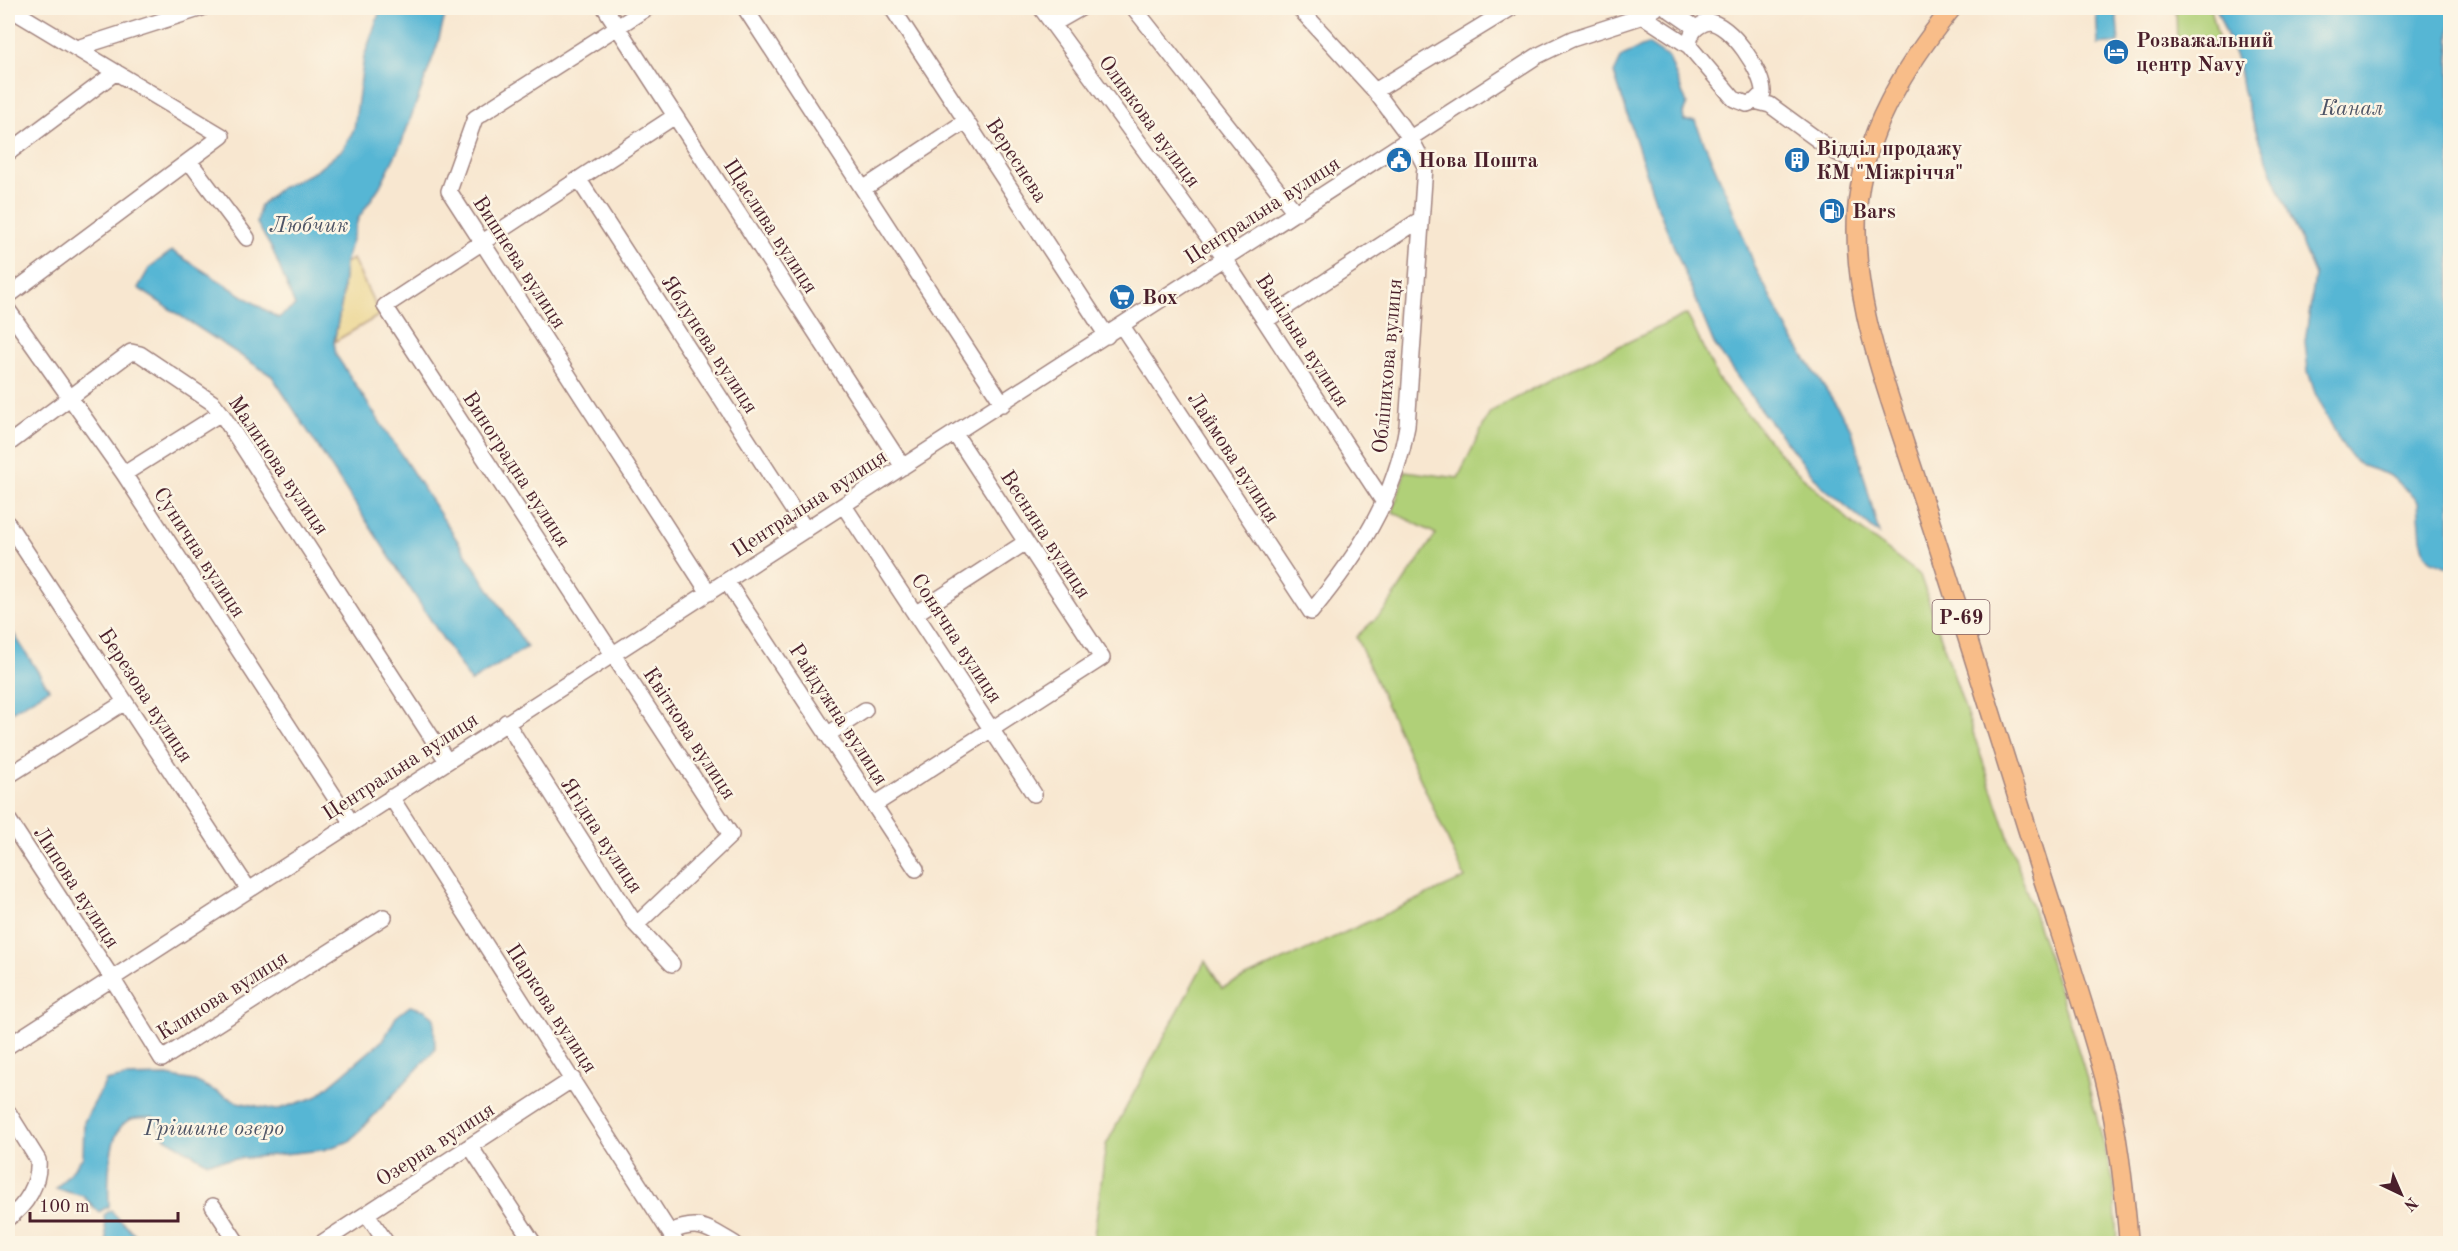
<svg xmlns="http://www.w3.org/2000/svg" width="2458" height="1251" viewBox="0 0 2458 1251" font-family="'Old Standard TT',serif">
	<rect width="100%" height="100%" fill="#fcf5e5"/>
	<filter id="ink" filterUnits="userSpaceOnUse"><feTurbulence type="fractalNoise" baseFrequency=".0167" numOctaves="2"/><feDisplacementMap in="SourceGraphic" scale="12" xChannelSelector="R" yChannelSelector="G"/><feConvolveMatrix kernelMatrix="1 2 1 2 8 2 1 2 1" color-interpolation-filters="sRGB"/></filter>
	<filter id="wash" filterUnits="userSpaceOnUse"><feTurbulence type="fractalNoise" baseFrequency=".008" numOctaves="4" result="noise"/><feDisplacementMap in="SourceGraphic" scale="24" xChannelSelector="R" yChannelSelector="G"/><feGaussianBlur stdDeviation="1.35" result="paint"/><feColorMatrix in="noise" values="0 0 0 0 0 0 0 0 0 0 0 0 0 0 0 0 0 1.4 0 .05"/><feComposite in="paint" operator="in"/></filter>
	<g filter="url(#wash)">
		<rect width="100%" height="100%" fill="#f8e7d0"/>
		<path fill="#b0d078" stroke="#7d7852" stroke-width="1.5" d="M2176,8H2211L2219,42L2177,44Z
			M1687,314L1718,379L1789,464L1851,522L1920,575L2050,961L2083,1065L2114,1184L2117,1243L1093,1244L1106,1145L1205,961L1222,988L1465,878L1356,637L1385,610L1436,534L1393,512L1405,471L1458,478L1490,412L1565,372Z"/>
		<path fill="#eeda9e" stroke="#9c7c64" stroke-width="1.5" d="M353,259L380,315L334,342L342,301L345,263Z"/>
		<path fill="#56b6d4" stroke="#506a80" stroke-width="1.5" d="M381,8H447L437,46L402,142L380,186L358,219L345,263L342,301L334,342L336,355L527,647L471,682L272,376L138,288L150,267L172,251L278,318L295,306L273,251L257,223L260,206L279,189L316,171L343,149L354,129L364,57Z
			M2116,8L2119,43L2098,45L2096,9Z
			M2216,8H2450V568L2432,561L2425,553L2421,539L2418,502L2414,496L2389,475L2363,466L2352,458L2340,441L2315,393L2308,371L2305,341L2315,276L2260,143L2243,92L2238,62Z
			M1648,44L1669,58L1687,104L1683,113L1684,121H1695L1729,200L1756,269L1792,338L1852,430L1879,534L1820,484L1760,409L1714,344L1656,203L1614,73L1622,56Z
			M8,625L49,689L8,714Z
			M410,1006L425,1010L434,1017L435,1050L350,1141L323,1150L206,1162L165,1138L153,1117C146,1118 136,1117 129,1120C107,1130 108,1185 109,1206L99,1212L83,1196L56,1189L83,1157L84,1122L106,1081L125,1077L167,1076L195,1081L237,1102L276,1110L316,1097L384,1039L396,1017Z
			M111,1210C120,1223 134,1230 142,1243H107L104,1215Z"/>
	</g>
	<g filter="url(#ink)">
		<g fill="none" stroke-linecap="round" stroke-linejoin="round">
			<g stroke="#a1837e" stroke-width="18">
				<path id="minor" d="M605,8L903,467
					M647,8L475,118L449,191L709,593
					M745,8L1003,404
					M892,8L1107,336
					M1041,8L1225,260L1385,504
					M1134,8L1296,213
					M1667,8L1696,28
					M1643,16L1689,46
					M1708,22C1730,22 1764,73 1763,93L1755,101L1747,104L1734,99L1689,46C1690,33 1695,26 1708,22Z
					M1053,24L1081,8
					M77,48L202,8
					M1375,91L1511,8
					M1755,101L1770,105L1833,151L1864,165
					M8,153L116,72
					M189,161L247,238
					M579,180L806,530
					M863,189L966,121
					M8,296L222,136L9,8
					M8,310L124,474L351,822
					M1265,321L1421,219
					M1122,326L1311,612C1358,555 1395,499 1407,426L1425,166L1411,139L1375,91L1299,8
					M8,444L131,352L140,354L213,403L221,413L447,761
					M124,474L221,413
					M844,506L1034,794
					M8,524L249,890
					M727,582L916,869
					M915,614L1026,542
					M506,722L636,925L672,964
					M827,735L865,710
					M8,776L125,702
					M391,797L677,1244
					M874,805L1102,658L955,434
					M8,819L112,978L162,1059L384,917
					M636,925L731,835L385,306L675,116
					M8,1046L1537,56L1572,39L1643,16L1656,8
					M8,1112L38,1160C40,1183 26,1206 8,1218
					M470,1146L534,1244
					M213,1206L238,1244
					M367,1214L387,1244
					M670,1232C700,1219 709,1229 735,1244
					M320,1244L573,1079"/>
			</g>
			<g stroke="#a1837e" stroke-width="21">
				<path id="major" d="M1952,8C1905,66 1862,135 1857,212C1853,283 1873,349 1895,415C1908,455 1921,494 1934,533C1971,647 2006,762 2042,876C2063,942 2086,1009 2104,1076C2118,1131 2124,1187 2129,1244"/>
			</g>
			<use href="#minor" stroke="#fff" stroke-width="15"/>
			<use href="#major" stroke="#f8bd89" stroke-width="18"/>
		</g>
	</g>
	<defs>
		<g id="hotel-disc" transform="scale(1.35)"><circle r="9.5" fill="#1f6fb2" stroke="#fcf5e5"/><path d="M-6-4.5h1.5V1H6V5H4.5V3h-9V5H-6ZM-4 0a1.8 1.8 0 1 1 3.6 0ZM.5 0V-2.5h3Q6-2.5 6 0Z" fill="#fff"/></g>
		<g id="civic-disc" transform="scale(1.35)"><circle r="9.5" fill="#1f6fb2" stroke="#fcf5e5"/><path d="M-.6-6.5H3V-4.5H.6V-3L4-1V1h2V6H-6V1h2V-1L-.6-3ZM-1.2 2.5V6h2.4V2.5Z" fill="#fff"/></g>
		<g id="building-disc" transform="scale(1.35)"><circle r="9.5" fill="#1f6fb2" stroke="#fcf5e5"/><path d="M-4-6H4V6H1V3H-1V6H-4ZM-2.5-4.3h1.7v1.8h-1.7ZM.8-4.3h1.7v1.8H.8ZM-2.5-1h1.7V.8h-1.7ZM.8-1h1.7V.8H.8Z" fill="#fff"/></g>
		<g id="fuel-disc" transform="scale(1.35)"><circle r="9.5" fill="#1f6fb2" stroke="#fcf5e5"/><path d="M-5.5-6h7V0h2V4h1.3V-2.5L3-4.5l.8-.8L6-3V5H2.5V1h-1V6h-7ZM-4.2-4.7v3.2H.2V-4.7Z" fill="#fff"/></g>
		<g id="supermarket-disc" transform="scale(1.35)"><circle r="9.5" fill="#1f6fb2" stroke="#fcf5e5"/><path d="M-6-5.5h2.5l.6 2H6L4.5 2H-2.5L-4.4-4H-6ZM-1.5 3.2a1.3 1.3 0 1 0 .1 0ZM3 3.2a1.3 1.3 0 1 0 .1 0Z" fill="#fff"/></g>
	</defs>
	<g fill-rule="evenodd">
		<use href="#hotel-disc" x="2116" y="52"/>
		<use href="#civic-disc" x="1399" y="160"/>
		<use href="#building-disc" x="1797" y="160"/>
		<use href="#fuel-disc" x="1832" y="211"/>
		<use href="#supermarket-disc" x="1122" y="297"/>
	</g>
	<g text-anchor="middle" stroke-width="5" stroke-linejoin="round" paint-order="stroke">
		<rect fill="#fcf5e5" stroke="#7f5f63" stroke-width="1.5" x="1932.5" y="600" width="57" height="34" rx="4.5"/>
		<g font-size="20" font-weight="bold" fill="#4a1f2b">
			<text x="1961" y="624">Р-69</text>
		</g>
		<g font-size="21" font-weight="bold" fill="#4a1f2b" stroke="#fcf5e5" text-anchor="start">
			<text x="2136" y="47">Розважальний<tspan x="2136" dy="24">центр Navy</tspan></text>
			<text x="1816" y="155">Відділ продажу<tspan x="1816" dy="24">КМ "Міжріччя"</tspan></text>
			<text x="1418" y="167">Нова Пошта</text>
			<text x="1852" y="218">Bars</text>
			<text x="1142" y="304">Box</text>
		</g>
		<g font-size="21" fill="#4a1f2b" stroke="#fcf5e5">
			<text transform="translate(1150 121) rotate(54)" y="7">Оливкова вулиця</text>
			<text transform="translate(1017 160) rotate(57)" y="7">Вереснева</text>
			<text transform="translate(1262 210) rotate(-33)" y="7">Центральна вулиця</text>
			<text transform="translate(771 226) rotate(57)" y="7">Щаслива вулиця</text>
			<text transform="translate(520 262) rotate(57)" y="7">Вишнева вулиця</text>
			<text transform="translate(1303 340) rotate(57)" y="7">Ванільна вулиця</text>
			<text transform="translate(710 344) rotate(57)" y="7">Яблунева вулиця</text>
			<text transform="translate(1387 366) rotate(-85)" y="7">Обліпихова вулиця</text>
			<text transform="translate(1234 457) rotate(57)" y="7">Лаймова вулиця</text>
			<text transform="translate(279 465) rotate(56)" y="7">Малинова вулиця</text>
			<text transform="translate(517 469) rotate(57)" y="7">Виноградна вулиця</text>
			<text transform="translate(809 503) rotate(-33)" y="7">Центральна вулиця</text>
			<text transform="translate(1046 534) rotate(57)" y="7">Весняна вулиця</text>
			<text transform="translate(200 552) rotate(57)" y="7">Сунична вулиця</text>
			<text transform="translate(957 638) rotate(57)" y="7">Сонячна вулиця</text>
			<text transform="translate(146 695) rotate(57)" y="7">Березова вулиця</text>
			<text transform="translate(839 714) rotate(57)" y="7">Райдужна вулиця</text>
			<text transform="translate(690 733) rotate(57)" y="7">Квіткова вулиця</text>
			<text transform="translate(400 766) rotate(-33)" y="7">Центральна вулиця</text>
			<text transform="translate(602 835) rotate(57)" y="7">Ягідна вулиця</text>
			<text transform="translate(77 887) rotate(57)" y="7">Липова вулиця</text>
			<text transform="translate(222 995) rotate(-32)" y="7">Клинова вулиця</text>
			<text transform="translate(552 1008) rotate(57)" y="7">Паркова вулиця</text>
			<text transform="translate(435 1144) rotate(-33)" y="7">Озерна вулиця</text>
		</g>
		<g font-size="22" font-style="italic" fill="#4e5466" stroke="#fcf5e5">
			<text x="2352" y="115">Канал</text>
			<text x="309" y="232">Любчик</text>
			<text x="214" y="1135">Грішине озеро</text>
		</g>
	</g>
	<rect width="2458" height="1251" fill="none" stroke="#fcf5e5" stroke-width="30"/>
	<g transform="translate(2401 1194) rotate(136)" stroke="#fcf5e5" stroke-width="4.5" paint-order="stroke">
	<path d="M0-4.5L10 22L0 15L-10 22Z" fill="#4a1f2b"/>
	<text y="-9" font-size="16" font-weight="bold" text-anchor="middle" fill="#4a1f2b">N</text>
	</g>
	<path d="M30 1212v9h148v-9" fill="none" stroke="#4a1f2b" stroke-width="3"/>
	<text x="39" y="1212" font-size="18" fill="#4a1f2b" stroke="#fcf5e5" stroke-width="4.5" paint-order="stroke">100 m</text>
</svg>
